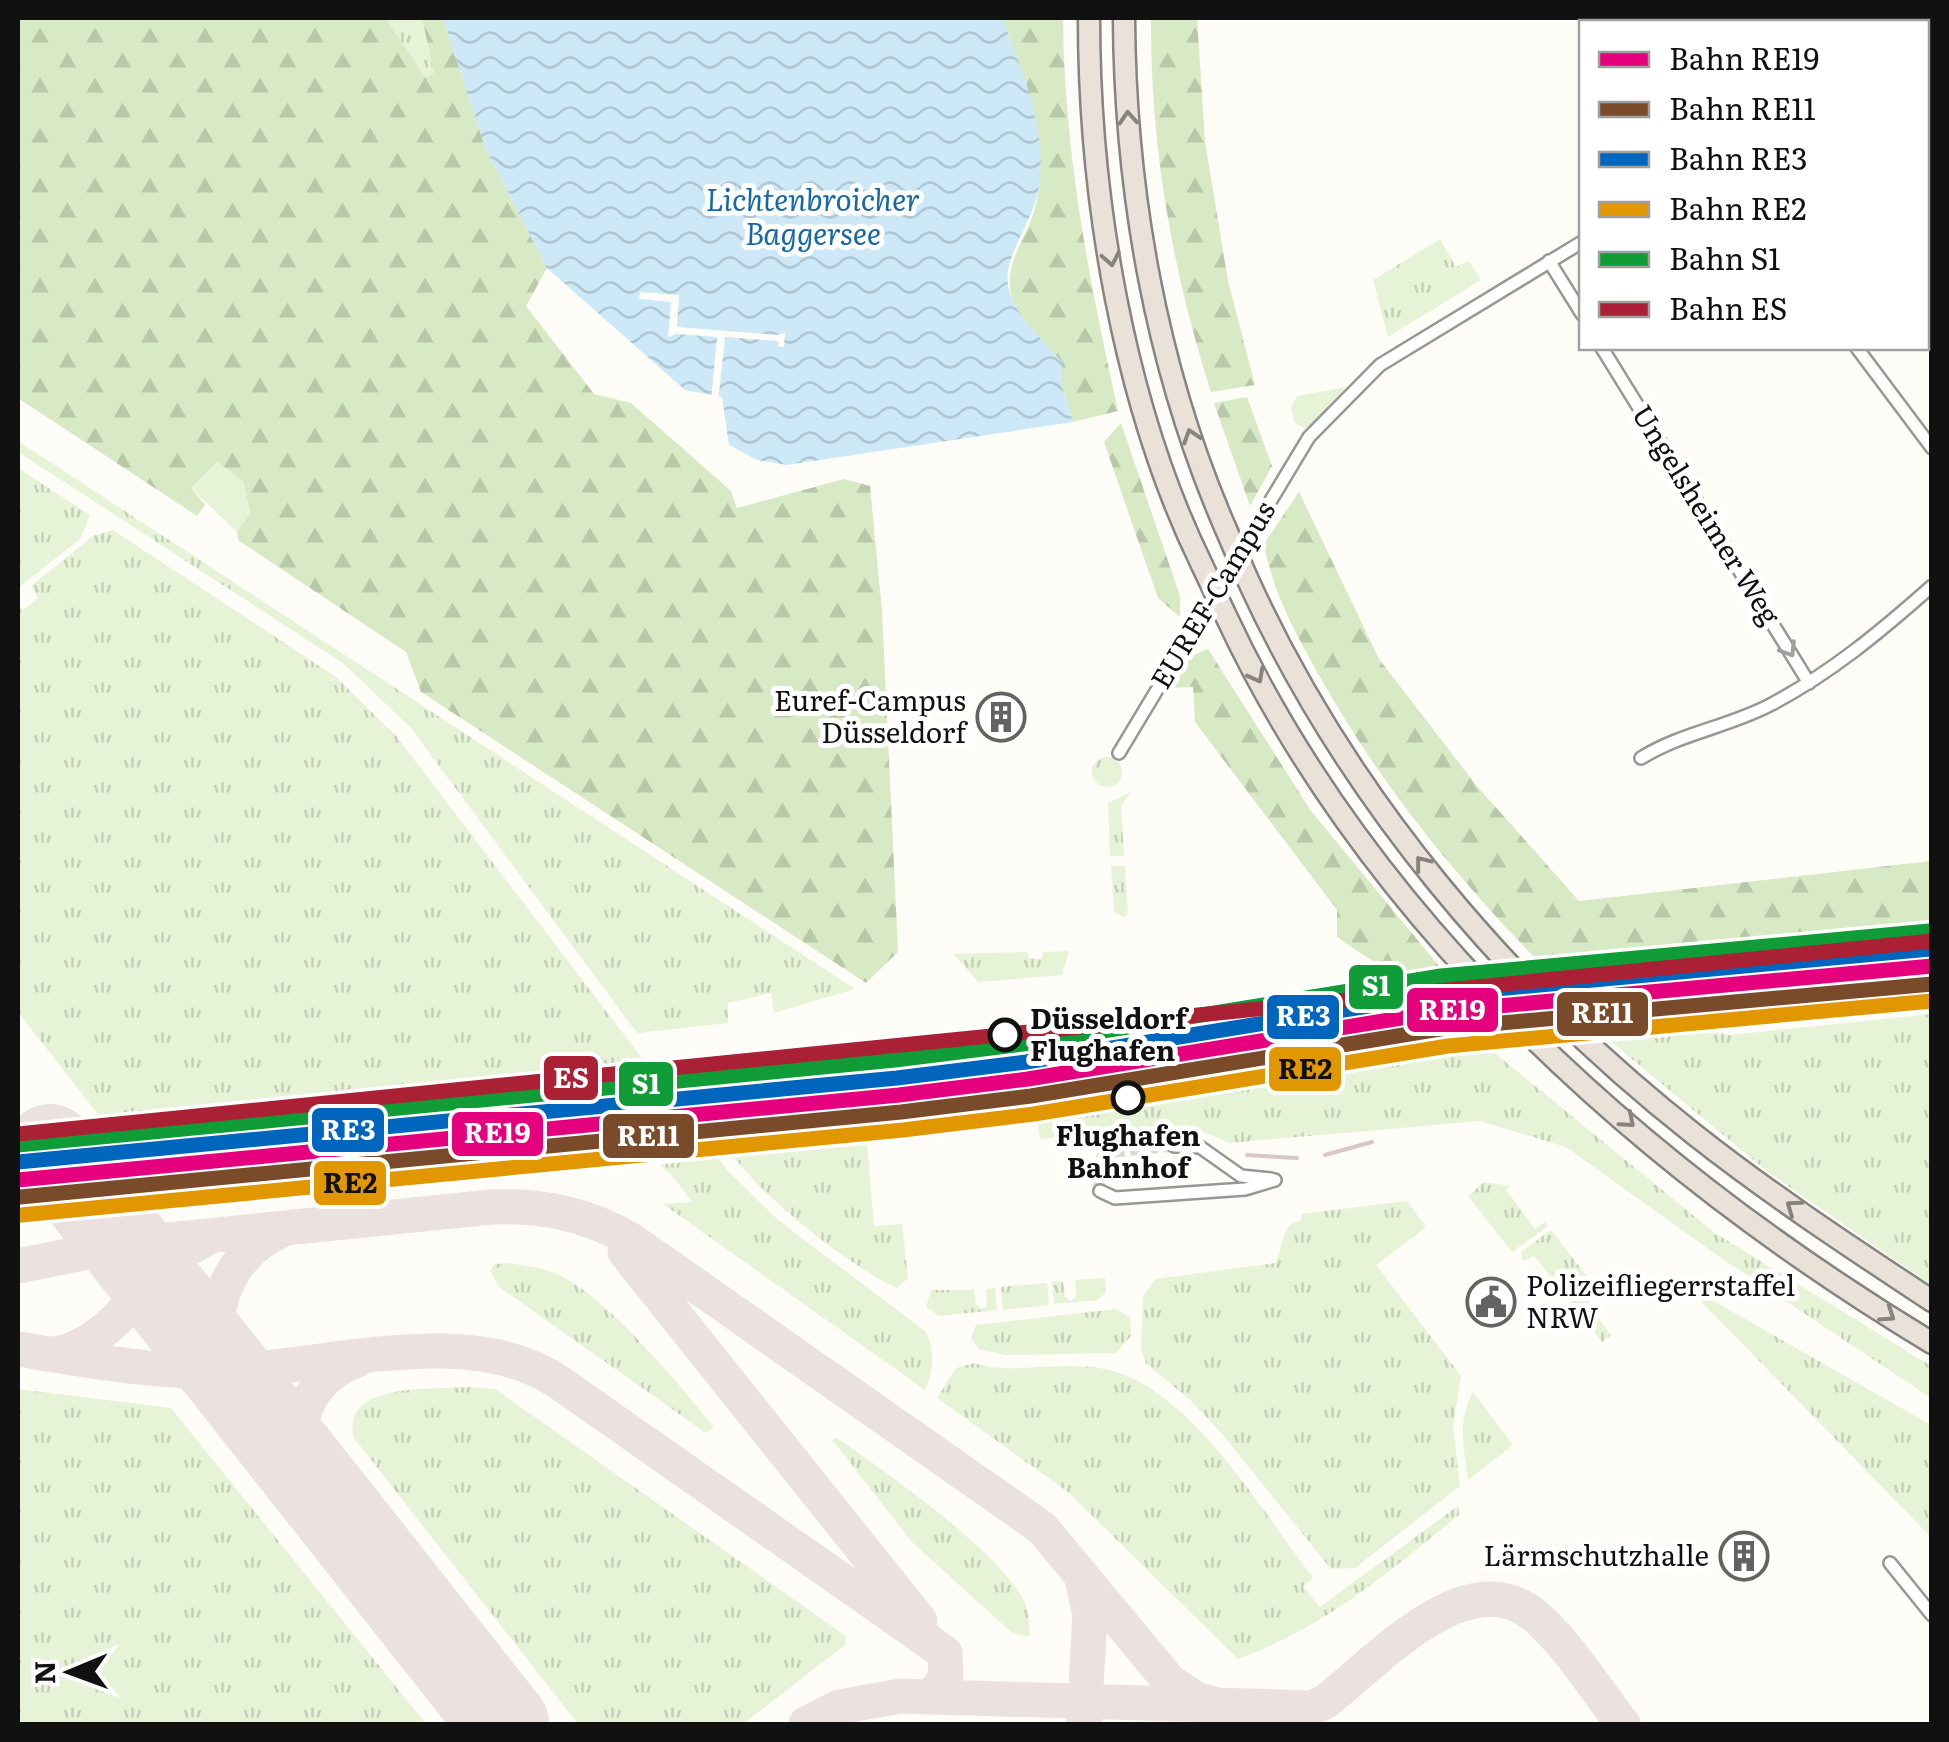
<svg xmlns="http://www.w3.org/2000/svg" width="1949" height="1742" viewBox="0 0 1949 1742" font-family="Literata,serif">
	<defs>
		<pattern id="grass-tufts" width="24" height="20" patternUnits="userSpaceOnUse" patternTransform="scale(2.5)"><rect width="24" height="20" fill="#e7f3d7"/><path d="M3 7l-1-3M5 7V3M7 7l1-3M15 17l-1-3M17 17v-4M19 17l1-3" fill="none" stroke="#c5cfb8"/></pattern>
		<pattern id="forest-firs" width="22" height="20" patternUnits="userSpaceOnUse" patternTransform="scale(2.5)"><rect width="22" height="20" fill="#d8eac5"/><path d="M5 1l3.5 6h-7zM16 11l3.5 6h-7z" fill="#b8c8a8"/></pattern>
		<pattern id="water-waves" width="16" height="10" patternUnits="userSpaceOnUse" patternTransform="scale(2.5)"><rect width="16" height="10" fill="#cde8f7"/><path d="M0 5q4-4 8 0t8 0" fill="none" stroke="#afc6d3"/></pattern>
	</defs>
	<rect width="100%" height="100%" fill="#fdfcf7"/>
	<path fill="url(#grass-tufts)" d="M385,18H422L434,73L426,79Z
		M1440,239L1456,267L1469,261L1481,280L1388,337L1373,280Z
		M1346,387L1314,425L1304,428L1294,422L1291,407L1297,396Z
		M18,441L855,989L774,1013L771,993L728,1003V1023L637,1033L411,728L344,664L18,452Z
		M18,468L90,515L80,539L18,588Z
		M113,530L336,677L397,737L728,1171L778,1220L926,1332C935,1352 934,1371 925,1390L663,1204L692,1202L670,1173L632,1144L155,1187L18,1012V603L23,610L38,598L31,586L93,536Z
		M1092 772a15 15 0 1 1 30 0a15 15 0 1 1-30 0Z
		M1131,792L1121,806L1124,856H1110L1108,803Z
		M1111,866H1125L1128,913L1124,917L1114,912Z
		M1069,951L1062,975L978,982L954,954L1028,952L1029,959L1042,958L1043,952Z
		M1931,974V1009L1732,1030L1649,1015L1587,1022L1567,1004Z
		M1478,1014L1496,1031L1190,1068L1241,1057V1051L1466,1023Z
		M1931,1014V1285L1768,1172L1592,1026L1648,1020L1731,1035Z
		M1485,1045L1715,1233L1931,1366V1398L1721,1258L1566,1147L1480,1121L1229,1143L1187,1125L1040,1139L1038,1121Z
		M866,1130L874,1226L902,1224L908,1278L897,1288C847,1266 745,1184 724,1141Z
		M1484,1182L1511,1186L1506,1190L1535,1229L1545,1222L1548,1226L1512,1252L1468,1196Z
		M1407,1201L1426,1227L1376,1265L1461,1376L1453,1425L1460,1486L1355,1568L1331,1569L1223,1435L1191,1401L1146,1363L1141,1348L1143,1297L1155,1279L1275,1263C1285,1248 1278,1226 1301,1220V1214Z
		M1551,1230L1589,1279V1306L1611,1335L1602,1342L1534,1256L1523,1261L1521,1252Z
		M509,1263C527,1266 546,1268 563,1277C612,1303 678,1383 714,1427L706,1433L499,1287L490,1271L495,1264Z
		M1105,1278L1106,1292L1098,1300L1054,1304L1052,1282L1063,1281L1065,1297L1071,1301L1076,1297L1075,1280Z
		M1047,1283L1049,1305L1003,1310L1001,1287Z
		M1684,1284L1931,1425V1537Z
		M995,1288L997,1310L939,1316L926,1307L931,1290H974L976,1305L981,1309L987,1306L986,1289Z
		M1116,1309L1130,1317L1131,1336L1116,1353L1005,1355L979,1349L971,1338L976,1325Z
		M974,1363C1016,1376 1060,1360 1104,1369C1189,1385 1263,1513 1313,1578L1303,1587L1320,1607L1459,1505V1515C1387,1573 1326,1627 1238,1659L1068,1492L937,1398L956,1368Z
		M469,1387L495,1389L846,1636L845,1645L743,1724H578L354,1438C340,1381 434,1390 469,1387Z
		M18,1389L171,1408L426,1724H18Z
		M1473,1392L1513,1445L1468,1480C1464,1449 1457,1420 1473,1392Z
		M835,1437C880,1467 1009,1558 1026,1606C1029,1616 1029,1627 1030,1637L1011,1632L913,1543L833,1441Z"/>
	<path fill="url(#forest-firs)" d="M18,18H385L426,78L434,73L422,18H443L485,147L547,268L526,306L594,394L631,403L731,491L737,508L844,479L870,486L882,611L898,952L866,983L421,692L406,652L238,540L237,532L250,513L243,481L217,462L191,488L205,505L197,516L18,398Z
		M1002,18H1063C1064,152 1089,280 1118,411L1073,422L1062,386V362C1022,317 991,300 1023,238C1032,220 1039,200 1040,180C1042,122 1022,70 1002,18Z
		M1151,18H1197L1205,142L1228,281L1255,385L1211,392C1172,270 1150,145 1151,18Z
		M1247,397L1272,466L1250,506L1214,403Z
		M1121,423L1180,596V617L1158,598L1104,442Z
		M1299,492L1379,659L1476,785L1579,901L1931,861V924L1540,963C1456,877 1384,789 1324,684C1299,640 1273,595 1264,544Z
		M1208,649L1311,811L1444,972C1391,974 1379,967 1337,937V910L1195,722L1193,687L1170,688L1187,658Z"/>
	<path fill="#e7f3d7" d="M217,462L243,481L250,513L237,532L191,488Z"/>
	<path fill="url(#water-waves)" d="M443,18H1002C1022,70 1045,122 1040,180C1037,213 1017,235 1009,266C999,304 1040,336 1062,362V386L1073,422L787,465L757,460L729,445L722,397L685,390L547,268L485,147Z"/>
	<path fill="#fdfcf7" d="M640,292L679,295L677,327L778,335L785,332L784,347L778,346V341L725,337L718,403L711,400L717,337L676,334L668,337L671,302L639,299Z"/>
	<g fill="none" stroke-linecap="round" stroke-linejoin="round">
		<path stroke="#ebe1df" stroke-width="35" d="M18,1203L57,1195L94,1202
			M625,1252L920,1621
			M18,1266L128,1244L492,1207C543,1205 587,1214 631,1240L1042,1528L1170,1682L1198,1700L1222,1706
			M18,1349C87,1360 159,1374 230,1371C331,1366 469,1323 557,1381L945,1653L946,1677L933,1696
			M56,1354C122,1341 146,1266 206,1239
			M228,1371C203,1314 226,1256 282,1230
			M310,1476C288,1428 306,1379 357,1360
			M1082,1579L1090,1615L1084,1721
			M806,1724L839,1707L901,1696L1311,1708L1325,1702C1377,1662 1467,1559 1535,1616C1569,1645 1596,1690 1623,1724"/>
		<path stroke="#ebe1df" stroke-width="90" d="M50,1149L504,1724"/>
		<path stroke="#dad9d4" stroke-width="11" stroke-dasharray="11 5.5" stroke-linecap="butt" d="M1100,1191L1097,1164L1105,1153L1174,1146"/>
		<g stroke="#979795" stroke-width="16">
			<path id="street" d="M1627,18L1632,22
				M1926,55L1932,53
				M1549,261L1582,314
				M1602,348L1809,683
				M1857,348L1932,448
				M1119,753L1309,437L1380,365L1582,242
				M1641,758C1681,733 1728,727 1770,705C1831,673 1880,632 1932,586
				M1174,1146L1200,1147L1241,1176L1271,1179
				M1100,1191L1115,1198L1245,1189L1275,1180
				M1890,1563L1932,1615"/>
		</g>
		<g stroke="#858482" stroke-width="25">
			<path id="highway" d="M1089,18C1089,196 1123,404 1202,565
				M1124,18C1125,190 1156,368 1225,527
				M1247,578C1346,796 1507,987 1695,1135C1771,1195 1852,1248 1932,1301
				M1225,614C1369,924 1644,1169 1932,1343"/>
		</g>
		<use href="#street" stroke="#fffffe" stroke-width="11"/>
		<use href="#highway" stroke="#eae1d8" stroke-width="20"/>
		<path stroke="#d9c6c7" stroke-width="4" d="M1247,1155L1297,1158
			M1325,1155L1372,1142"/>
		<g stroke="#858482" stroke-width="25" stroke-linecap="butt">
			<path id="highway-bridge" d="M1225,527L1247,578
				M1202,565L1225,614"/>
		</g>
		<use href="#highway-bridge" stroke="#eae1d8" stroke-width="20"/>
		<g stroke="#fff" stroke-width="22">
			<path id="rail-1" d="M18,1180L899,1095L1028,1079L1444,1011L1932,966"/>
		</g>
		<g stroke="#fff" stroke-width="22">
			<path id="rail-2" d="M20,1197L901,1112L1031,1096L1446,1028L1932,984"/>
		</g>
		<g stroke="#fff" stroke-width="22">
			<path id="rail-3" d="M18,1162L897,1078L1026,1062L1442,994L1930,949"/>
		</g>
		<g stroke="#fff" stroke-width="22">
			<path id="rail-4" d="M21,1215L903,1130L1034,1114L1448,1046L1932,1001"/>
		</g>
		<g stroke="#fff" stroke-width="22">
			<path id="rail-5" d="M18,1145L895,1060L1023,1044L1441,976L1929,931"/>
		</g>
		<g stroke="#fff" stroke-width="22">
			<path id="rail-6" d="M18,1134L1932,941"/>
		</g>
		<use href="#rail-1" stroke="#e5007d" stroke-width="15"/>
		<use href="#rail-2" stroke="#7a4b2a" stroke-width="15"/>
		<use href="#rail-3" stroke="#0065bd" stroke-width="15"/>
		<use href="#rail-4" stroke="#e09702" stroke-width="15"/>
		<use href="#rail-5" stroke="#109c37" stroke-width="15"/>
		<use href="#rail-6" stroke="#aa2135" stroke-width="15"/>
	</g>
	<defs><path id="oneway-chevron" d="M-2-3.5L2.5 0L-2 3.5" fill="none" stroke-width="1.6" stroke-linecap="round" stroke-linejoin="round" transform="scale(2.5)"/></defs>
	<g stroke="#88837e">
		<use href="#oneway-chevron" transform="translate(1128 118) rotate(-94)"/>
		<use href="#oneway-chevron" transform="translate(1111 259) rotate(79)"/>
		<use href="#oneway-chevron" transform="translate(1191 436) rotate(-108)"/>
		<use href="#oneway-chevron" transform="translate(1257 676) rotate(62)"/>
		<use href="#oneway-chevron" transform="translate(1422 863) rotate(-128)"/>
		<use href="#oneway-chevron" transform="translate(1628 1121) rotate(41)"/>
		<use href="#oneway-chevron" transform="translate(1793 1207) rotate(-144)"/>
		<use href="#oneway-chevron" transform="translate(1888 1315) rotate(34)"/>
	</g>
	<use stroke="#a0a09f" href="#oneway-chevron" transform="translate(1789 650) rotate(58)"/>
	<defs>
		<g id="building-ring" transform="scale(2.5)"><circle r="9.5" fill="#fff" stroke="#646362" stroke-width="1.5"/><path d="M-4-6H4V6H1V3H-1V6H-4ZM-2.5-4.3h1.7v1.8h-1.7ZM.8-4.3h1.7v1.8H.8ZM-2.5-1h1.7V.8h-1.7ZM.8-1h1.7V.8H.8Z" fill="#646362"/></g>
		<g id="civic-ring" transform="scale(2.5)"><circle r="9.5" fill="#fff" stroke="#646362" stroke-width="1.5"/><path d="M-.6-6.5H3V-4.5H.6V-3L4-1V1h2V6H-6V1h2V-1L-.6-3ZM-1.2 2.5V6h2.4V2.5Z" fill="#646362"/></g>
	</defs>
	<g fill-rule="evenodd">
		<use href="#building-ring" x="1001" y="717"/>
		<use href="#civic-ring" x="1491" y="1302"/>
		<use href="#building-ring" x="1744" y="1556"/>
	</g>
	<g fill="#fff" stroke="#111" stroke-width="5">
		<circle cx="1005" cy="1035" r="15"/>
		<circle cx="1128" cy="1098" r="15"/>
	</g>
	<g text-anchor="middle" stroke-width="10" stroke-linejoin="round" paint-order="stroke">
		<g font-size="28" fill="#111" stroke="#fff">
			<text transform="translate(1706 515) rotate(58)" y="10">Ungelsheimer Weg</text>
			<text transform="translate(1213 595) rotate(-59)" y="10">EUREF-Campus</text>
		</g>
		<g font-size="28" fill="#111" stroke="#fff" text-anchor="end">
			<text x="966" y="711">Euref-Campus<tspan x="966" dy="32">Düsseldorf</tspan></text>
			<text x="1526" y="1296" text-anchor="start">Polizeifliegerrstaffel<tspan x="1526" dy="32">NRW</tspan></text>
			<text x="1709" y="1566">Lärmschutzhalle</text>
		</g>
		<g font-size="28" font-weight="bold" fill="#111" stroke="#fff" text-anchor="start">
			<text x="1030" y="1029">Düsseldorf<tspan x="1030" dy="32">Flughafen</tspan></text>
			<text x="1128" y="1146" text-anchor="middle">Flughafen<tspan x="1128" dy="32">Bahnhof</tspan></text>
		</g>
		<g font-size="30" font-style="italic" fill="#1768a6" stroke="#fff">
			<text x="813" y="211">Lichtenbroicher<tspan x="813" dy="34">Baggersee</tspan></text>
		</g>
	</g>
	<g stroke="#fff" stroke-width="4">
		<rect x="1347" y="963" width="58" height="48" rx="10" fill="#109c37"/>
		<rect x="1405" y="986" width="95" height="48" rx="10" fill="#e5007d"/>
		<rect x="1555" y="990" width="95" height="48" rx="10" fill="#7a4b2a"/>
		<rect x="1265" y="993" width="76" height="48" rx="10" fill="#0065bd"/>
		<rect x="1267" y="1045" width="76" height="48" rx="10" fill="#e09702"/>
		<rect x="542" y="1054" width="58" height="48" rx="10" fill="#aa2135"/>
		<rect x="617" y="1060" width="58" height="48" rx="10" fill="#109c37"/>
		<rect x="310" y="1106" width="76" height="48" rx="10" fill="#0065bd"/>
		<rect x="450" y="1110" width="95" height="48" rx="10" fill="#e5007d"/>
		<rect x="601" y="1112" width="95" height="48" rx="10" fill="#7a4b2a"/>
		<rect x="312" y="1159" width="76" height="48" rx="10" fill="#e09702"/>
	</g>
	<g font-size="28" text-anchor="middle" font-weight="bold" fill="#fff">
		<text x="1376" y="996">S1</text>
		<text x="1452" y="1020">RE19</text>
		<text x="1602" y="1023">RE11</text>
		<text x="1303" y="1026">RE3</text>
		<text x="571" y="1088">ES</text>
		<text x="646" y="1094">S1</text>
		<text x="348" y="1140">RE3</text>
		<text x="497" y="1143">RE19</text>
		<text x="648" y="1146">RE11</text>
	</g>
	<g font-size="28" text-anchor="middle" font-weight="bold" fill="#111">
		<text x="1305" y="1079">RE2</text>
		<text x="350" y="1193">RE2</text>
	</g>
	<rect width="1949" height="1742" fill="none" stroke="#111111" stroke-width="40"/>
	<rect x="1579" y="20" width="350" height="330" fill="#ffffff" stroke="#a0a0a0" stroke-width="2.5"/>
	<rect x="1599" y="52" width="50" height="15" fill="#e5007d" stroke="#a0a0a0" stroke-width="2.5"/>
	<text x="1669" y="70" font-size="30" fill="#111111">Bahn RE19</text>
	<rect x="1599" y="102" width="50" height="15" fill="#7a4b2a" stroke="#a0a0a0" stroke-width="2.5"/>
	<text x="1669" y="120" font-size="30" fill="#111111">Bahn RE11</text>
	<rect x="1599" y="152" width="50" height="15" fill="#0065bd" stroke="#a0a0a0" stroke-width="2.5"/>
	<text x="1669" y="170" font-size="30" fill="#111111">Bahn RE3</text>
	<rect x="1599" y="202" width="50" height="15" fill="#e09702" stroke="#a0a0a0" stroke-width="2.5"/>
	<text x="1669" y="220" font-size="30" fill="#111111">Bahn RE2</text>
	<rect x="1599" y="252" width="50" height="15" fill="#109c37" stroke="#a0a0a0" stroke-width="2.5"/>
	<text x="1669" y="270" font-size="30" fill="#111111">Bahn S1</text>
	<rect x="1599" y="302" width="50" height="15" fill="#aa2135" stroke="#a0a0a0" stroke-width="2.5"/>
	<text x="1669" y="320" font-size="30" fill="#111111">Bahn ES</text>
	<g transform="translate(70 1672) rotate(269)" stroke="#ffffff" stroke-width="8" paint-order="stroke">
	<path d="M0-8L18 38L0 25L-18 38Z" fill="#111111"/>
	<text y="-15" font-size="28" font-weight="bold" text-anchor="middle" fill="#111111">N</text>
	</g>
</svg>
